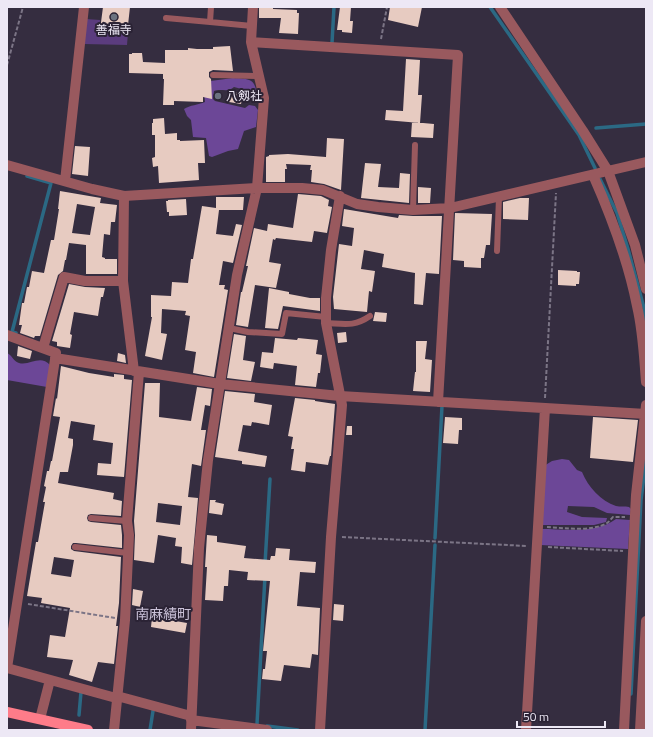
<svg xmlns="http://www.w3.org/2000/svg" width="653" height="737" viewBox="0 0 653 737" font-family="'Titillium Web','Noto Sans JP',sans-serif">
	<rect width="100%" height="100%" fill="#352d40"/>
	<path fill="#5b3c7e" d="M86,19L100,20L99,33H128L127,45L84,44Z"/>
	<path fill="#6c4797" d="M233,78C244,79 255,77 256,91C248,91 242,89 234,87C228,93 221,88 214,91L213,99L215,101L245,108L249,105L255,106L258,110L256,127L244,131L238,149L228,151L212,157L209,156L206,138L193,137L191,120L187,116L184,109C190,105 198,105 205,102L203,82Z
		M7,353C12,355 14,362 19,363C30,366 40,354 50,365L47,387L7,380Z
		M562,459L569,460L577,470L582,472C588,487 601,501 616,506C620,507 625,506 629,507L631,509L630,515L607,513L594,507L568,506L567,512L582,517L607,518L606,522L594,525H541L544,466L552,461Z
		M616,519L630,520L628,549L540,545L541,529C565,529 596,534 616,519Z"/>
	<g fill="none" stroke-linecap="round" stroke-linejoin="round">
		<path stroke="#2b6984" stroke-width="3.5" d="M490,7L579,135L595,168
			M332,43L334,7
			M596,128L646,124
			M600,179L617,213L628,249L644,308L646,326
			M16,333L12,332L51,183L27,176
			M435,538L442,406
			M265,564L270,479
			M631,694L641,500L646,460
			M79,715L81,692
			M257,724L265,576
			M267,726L298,730
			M150,730L153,711
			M425,730L435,545"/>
	</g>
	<path fill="#e7cbc1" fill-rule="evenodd" d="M103,7H130L128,25H126L125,29L114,27L113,32L100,30Z
		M259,7H273V9L297,10V13H299L298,34L279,33L281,18H259Z
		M340,7H351L350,21H353L352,33L342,32V30H337Z
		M390,7H422L418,27L388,20Z
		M230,46L233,71L213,70L209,72V77L211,79L212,99L203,97V102L174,101V105H163L164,79H163V74L129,73V54H132V53H142L143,62L165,63V50H188V48L197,49H213V47Z
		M406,59L420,60L418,95H422L420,123L385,120L386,110L403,111Z
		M231,92L243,93L241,104L229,102Z
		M164,118L165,134L177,133V140H180V141L204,140L205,163H198L199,180L159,183L158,166L153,167L152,158L155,157V135H152V123H153V119Z
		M412,122L434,124L433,138L411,137Z
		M327,138L344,139L341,190L324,184L311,182L312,170H310L311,165L286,164L287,169H285V182H266V157L269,156V155L288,154L326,157Z
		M75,146L90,147L88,176L72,174Z
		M365,163L381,164L378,187L399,188L400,173L410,174L409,203L361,198Z
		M418,187L431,188L430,203H418Z
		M60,191L101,198L100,203L117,205L115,222H111L110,235L104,234L102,257L105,258V259H117V274H86V245L69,243L66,260H65L63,271L58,275L40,336H35L34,338L20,333L22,325H19L22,303H24L27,287H29L32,271L44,273L51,240H54L59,209H58ZM77,204L95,207L90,235L72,233Z
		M298,194L321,196L329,200L328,206L332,207L327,233L314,231L312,242L276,238L275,240L273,239L269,262L281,264L276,288L255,285L248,327L236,325L241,292H242L248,266H246L254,228L267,231L268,224L293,228Z
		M216,197H244L243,210H219L216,234L233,236L236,224L242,225L233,263L223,261L219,285H225L224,289L228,290L214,377L193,373L196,352L185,350L190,316L185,315L186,311L162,309L161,333L167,334L162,360L145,356L152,317H151V295L171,296L172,282L188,283L191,259H193L202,206L216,208Z
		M520,198H529L528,220L503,219V202Z
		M186,199L187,215L169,216V212H167L166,201H168V200Z
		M344,209L398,218L399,215L413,216H442L439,274L426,273L423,305L414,304L415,273L382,267L384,254L364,250L361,269L375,271L372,292L369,291L367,312L334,309L333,297L339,244L352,246L354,228L342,226Z
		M455,213L492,214L490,245H486L484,258H481V268L464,267V261L453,260Z
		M558,270L577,271V272H580L579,284H576V286L558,285Z
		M69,284L85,287L105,288L103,297H101L98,316L74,312L70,334L72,335L70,348L57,346V342L52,341Z
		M269,288L289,292V294L310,298H320V311L283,306L278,329L265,328Z
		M375,312L387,313L386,322L373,321Z
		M346,332L347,342L338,343L337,333Z
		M234,334L246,336L243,360L255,362L251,381L227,378Z
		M275,338L297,340L298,338L318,340L316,354L322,355L320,373H318L316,387L295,385L297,366L274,363L273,369L260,367L262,352L273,353Z
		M416,341H427L425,359L432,360L430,392L413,391L415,372H416Z
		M18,346L32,351L30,359L17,356Z
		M118,353L125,355L126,363L117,361Z
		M61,366L89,373L114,377V374L124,375V379L132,380L124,477L97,475L98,463L111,464L113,443L93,440L95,425L71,421L68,438L73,439V445L68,472H60L58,483L114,493L113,499L122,501L121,516L91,514L88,515L87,518L88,521L91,522L121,525L122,535V548L76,543H73L71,546V549L74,551L121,557L119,603L116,626H118L114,664L98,662L92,682L69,675L73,660L47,657L50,635L65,637L70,608L41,603L42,598L27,596L36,542H38L45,502H43L46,487L44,486L47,471H49L51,461H52L60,417L53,416L56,398L57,399ZM54,557L74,560L71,577L51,574Z
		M145,383H160L159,417L191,421L197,387L212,389L210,406L205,405L201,430H206L201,466L192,464L188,497L198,498L192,565L181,563L182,547L175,546L176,538L158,535L154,563L134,560L135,535L134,521ZM158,503L182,506L180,525L156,522Z
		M225,391L255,394L254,402L272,405L269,425L252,422L251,426L243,425L238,451L267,456L265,467L242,464V461L215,457Z
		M295,398L315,400V401L335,404L331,456H330L328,465L306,462L305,472L291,470L294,449H291L293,437L288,436Z
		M445,417L462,418V430H459L458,444L443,443Z
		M593,417L638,420L633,462L590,458Z
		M347,426H352V435H346Z
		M210,500H216L215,502L224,504L222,515L209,513Z
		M207,535L217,536V542L246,546L244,558L270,560L271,556H275L276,548L290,549L289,560L316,562L315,573L300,572L297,606L320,608L318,655L312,654L310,668L284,665L281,681L262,679L263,669H265L267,651H263L270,581L247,580L248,572L229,570L228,586H224L223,601L205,600L207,567H205Z
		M133,589L143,591L140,607L132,605Z
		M334,604L344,605L343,621L333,620Z
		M152,617L187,623L185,633L151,627Z"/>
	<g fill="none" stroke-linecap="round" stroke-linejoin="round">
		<path stroke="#7c7586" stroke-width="2" stroke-dasharray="4 2" stroke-linecap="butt" d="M381,39L387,7
			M7,65L23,7
			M545,398L556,193
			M547,527C564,528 592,532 607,523C609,522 611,519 613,517H625
			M342,537L527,546
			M548,547L623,551
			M28,604L115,618"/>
		<path stroke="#99595e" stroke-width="6" d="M211,7L210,22L252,26
			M166,18L210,22
			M213,75L259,76
			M413,210L415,145
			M497,251L499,197
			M326,323C345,324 354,327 370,316
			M229,328L248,332L282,334L286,313L326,317
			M91,518L127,521
			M75,547L128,553"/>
		<path stroke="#99595e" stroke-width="10" d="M500,7L583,131L608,171L635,245L646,289
			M251,42L458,55L438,402
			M7,165L92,189L124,196L257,188H302L323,190L357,204L378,207L413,210L450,208L646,162
			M593,175C612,218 628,260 637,306C643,331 644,357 646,382
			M65,181L84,7
			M124,196L123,281L134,371
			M7,335L56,353L7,668
			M43,348L64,277L85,281H123
			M55,358L220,384L340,396L646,414
			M7,668L116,698
			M117,696L191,716
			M40,719L50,680
			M191,720L267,730
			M114,730L125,620L129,535L127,521L139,372
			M191,730L199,548L208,460L237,275L257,188L264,98L251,42L253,7
			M320,730L331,537L342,405L326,323V298L331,250L340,196
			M526,730L545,408
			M624,730L636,495L646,405
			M640,730L646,621"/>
		<path stroke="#fe7c89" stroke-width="10" d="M7,712L88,730"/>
	</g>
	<g fill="#6b7280" stroke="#2b2335" stroke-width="1.5">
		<circle cx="114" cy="17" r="4"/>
		<circle cx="218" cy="96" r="4"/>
	</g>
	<g text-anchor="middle" stroke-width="4" stroke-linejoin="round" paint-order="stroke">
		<g font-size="12" fill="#ede8f5" stroke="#2b2335">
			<text x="114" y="34">善福寺</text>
			<text x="226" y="100" text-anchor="start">八剱社</text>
		</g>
		<g font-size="14" fill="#cac1d8" stroke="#2b2335">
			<text x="163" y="619">南麻績町</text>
		</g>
	</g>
	<rect width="653" height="737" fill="none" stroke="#ede8f5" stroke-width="16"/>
	<path d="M517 721v6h88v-6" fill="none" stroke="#ede8f5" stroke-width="2"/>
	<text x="523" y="721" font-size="12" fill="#ede8f5" stroke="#2b2335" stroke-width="3" paint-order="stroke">50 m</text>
</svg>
